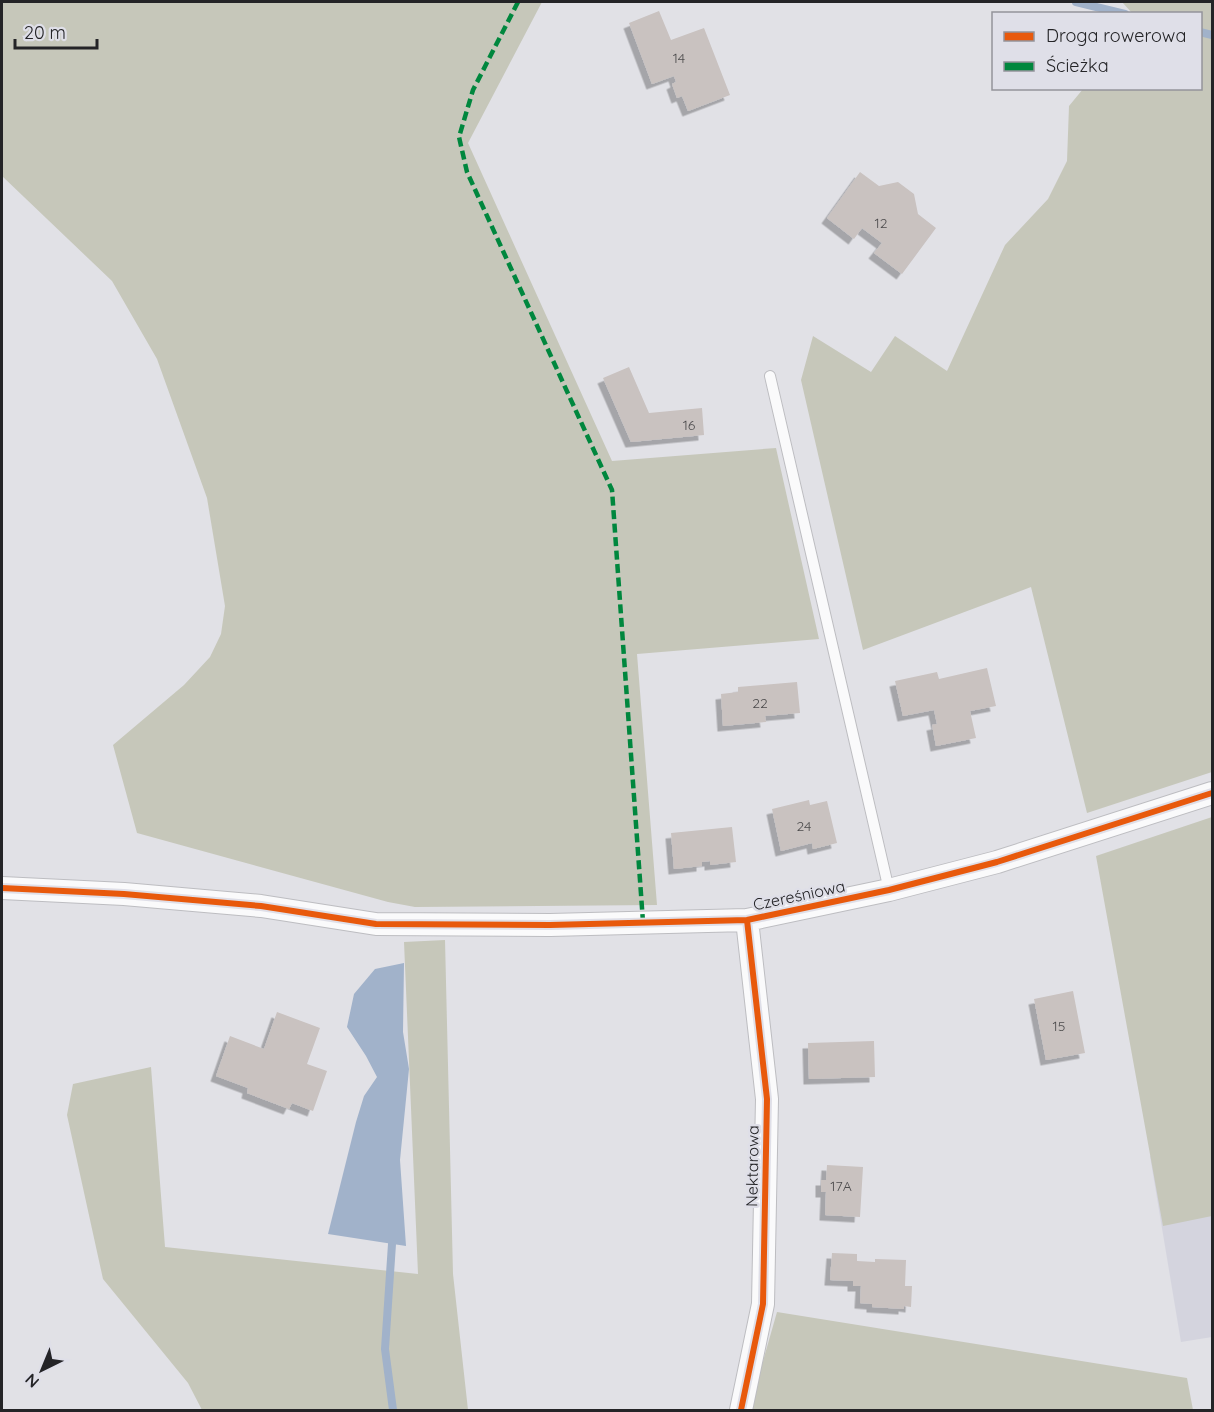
<svg xmlns="http://www.w3.org/2000/svg" width="1214" height="1412" viewBox="0 0 1214 1412" font-family="Quicksand,sans-serif">
	<defs>
		<filter id="shadow"><feDropShadow dx="-5.5" dy="5.5" stdDeviation="0" flood-color="#0004"/></filter>
	</defs>
	<rect width="100%" height="100%" fill="#e1e1e6"/>
	<path fill="#d4d4de" d="M1212,1146V1337L1181,1342L1150,1156Z"/>
	<path fill="#c6c7ba" d="M2,2H542L468,143L612,461L776,448L819,639L637,654L657,905L415,907L388,902L137,833L113,745L184,685L210,657L221,634L225,606L207,498L157,359L112,281L2,176Z
		M1122,2H1212V772L1087,813L1031,587L863,650L801,380L813,336L871,372L895,336L947,371L1005,245L1048,199L1067,161L1069,106L1083,89L1200,88V14L1132,13Z
		M1212,817V1216L1163,1226L1096,856Z
		M445,940L453,1274L468,1410H202L188,1383L103,1279L67,1115L73,1084L151,1067L165,1247L418,1274L404,942Z
		M777,1312L1187,1378L1193,1410H749Z"/>
	<path fill="#a1b2ca" d="M404,963L403,1032L409,1069L400,1160L406,1246L328,1234L356,1122L364,1096L377,1077L366,1056L347,1027L354,994L375,969Z"/>
	<g fill="none" stroke-linecap="round" stroke-linejoin="round">
		<path stroke="#a1b2ca" stroke-width="8" d="M1076,2L1125,14
			M1200,32L1212,35
			M392,1244L385,1349L393,1410"/>
	</g>
	<path fill="#c9c2c0" filter="url(#shadow)" d="M659,11L671,40L704,28L730,95L688,111L682,96L677,98L672,84L676,82L674,76L652,84L629,23Z
		M860,172L879,186L898,182L914,194L918,214L936,228L902,274L874,253L882,243L862,228L854,239L827,218Z
		M629,367L649,413L702,408L704,435L631,442L603,378Z
		M987,668L996,706L970,711L976,738L936,746L932,725L937,724L934,710L903,716L895,681L937,672L939,679Z
		M797,682L800,713L765,716L766,722L723,726L721,694L738,692V687Z
		M809,800L810,805L827,801L837,843L813,849L812,843L781,851L772,809Z
		M732,827L736,862L710,865V861L702,862V866L674,869L671,833Z
		M1073,991L1085,1053L1046,1060L1034,999Z
		M277,1012L320,1028L307,1064L327,1071L313,1111L292,1103L289,1109L247,1093L248,1088L216,1076L230,1036L264,1049Z
		M874,1041L875,1077L809,1079L808,1043Z
		M827,1165L863,1167L860,1217L825,1215L826,1192H821V1180H826Z
		M832,1253L857,1254V1261L875,1262V1259L906,1260L905,1286H912L911,1307L904,1306V1309L872,1307V1304L860,1303L861,1286H853V1281L830,1280Z"/>
	<g fill="none" stroke-linecap="round" stroke-linejoin="round">
		<g stroke="#bdbdc1" stroke-width="12">
			<path id="lane" d="M770,376L889,890"/>
		</g>
		<g stroke="#bdbdc1" stroke-width="24">
			<path id="street" d="M2,888L124,894L261,906L376,924L550,925L747,920L889,890L997,862L1212,793
				M741,1410L763,1304L767,1099L747,920"/>
		</g>
		<use href="#lane" stroke="#fafafb" stroke-width="10"/>
		<use href="#street" stroke="#fafafb" stroke-width="22"/>
		<path stroke="#00873e" stroke-width="4.5" stroke-dasharray="9 4.5" stroke-linecap="butt" d="M518,2L473,90L459,137L467,172L612,490L643,922"/>
		<g stroke="#dfdfe8" stroke-width="10">
			<path id="cycleway" d="M2,888L124,894L261,906L376,924L550,925L747,920L889,890L997,862L1212,793
				M741,1410L763,1304L767,1099L747,920"/>
		</g>
		<use href="#cycleway" stroke="#e8590c" stroke-width="6"/>
	</g>
	<g text-anchor="middle" stroke-width="5" stroke-linejoin="round" paint-order="stroke">
		<g font-size="14" fill="#4d4c4d">
			<text x="679" y="63">14</text>
			<text x="881" y="228">12</text>
			<text x="689" y="430">16</text>
			<text x="760" y="708">22</text>
			<text x="804" y="831">24</text>
			<text x="1059" y="1031">15</text>
			<text x="841" y="1191">17A</text>
		</g>
		<g font-size="16" fill="#242427" stroke="#dfdfe8">
			<text transform="translate(799 895) rotate(-12)" y="6">Czereśniowa</text>
			<text transform="translate(752 1166) rotate(-89)" y="6">Nektarowa</text>
		</g>
	</g>
	<rect width="1214" height="1412" fill="none" stroke="#242427" stroke-width="6"/>
	<rect x="992" y="12" width="210" height="78" fill="#dfdfe8" stroke="#94949b" stroke-width="1.5"/>
	<rect x="1004" y="32" width="30" height="9" fill="#e8590c" stroke="#94949b" stroke-width="1.5"/>
	<text x="1046" y="42" font-size="18" fill="#242427">Droga rowerowa</text>
	<rect x="1004" y="62" width="30" height="9" fill="#00873e" stroke="#94949b" stroke-width="1.5"/>
	<text x="1046" y="72" font-size="18" fill="#242427">Ścieżka</text>
	<g transform="translate(42 1370) rotate(223)" stroke="#dfdfe8" stroke-width="4.5" paint-order="stroke">
	<path d="M0-4.5L10 22L0 15L-10 22Z" fill="#242427"/>
	<text y="-9" font-size="16" font-weight="bold" text-anchor="middle" fill="#242427">N</text>
	</g>
	<path d="M15 39v9h82v-9" fill="none" stroke="#242427" stroke-width="3"/>
	<text x="24" y="39" font-size="18" fill="#242427" stroke="#dfdfe8" stroke-width="4.5" paint-order="stroke">20 m</text>
</svg>
